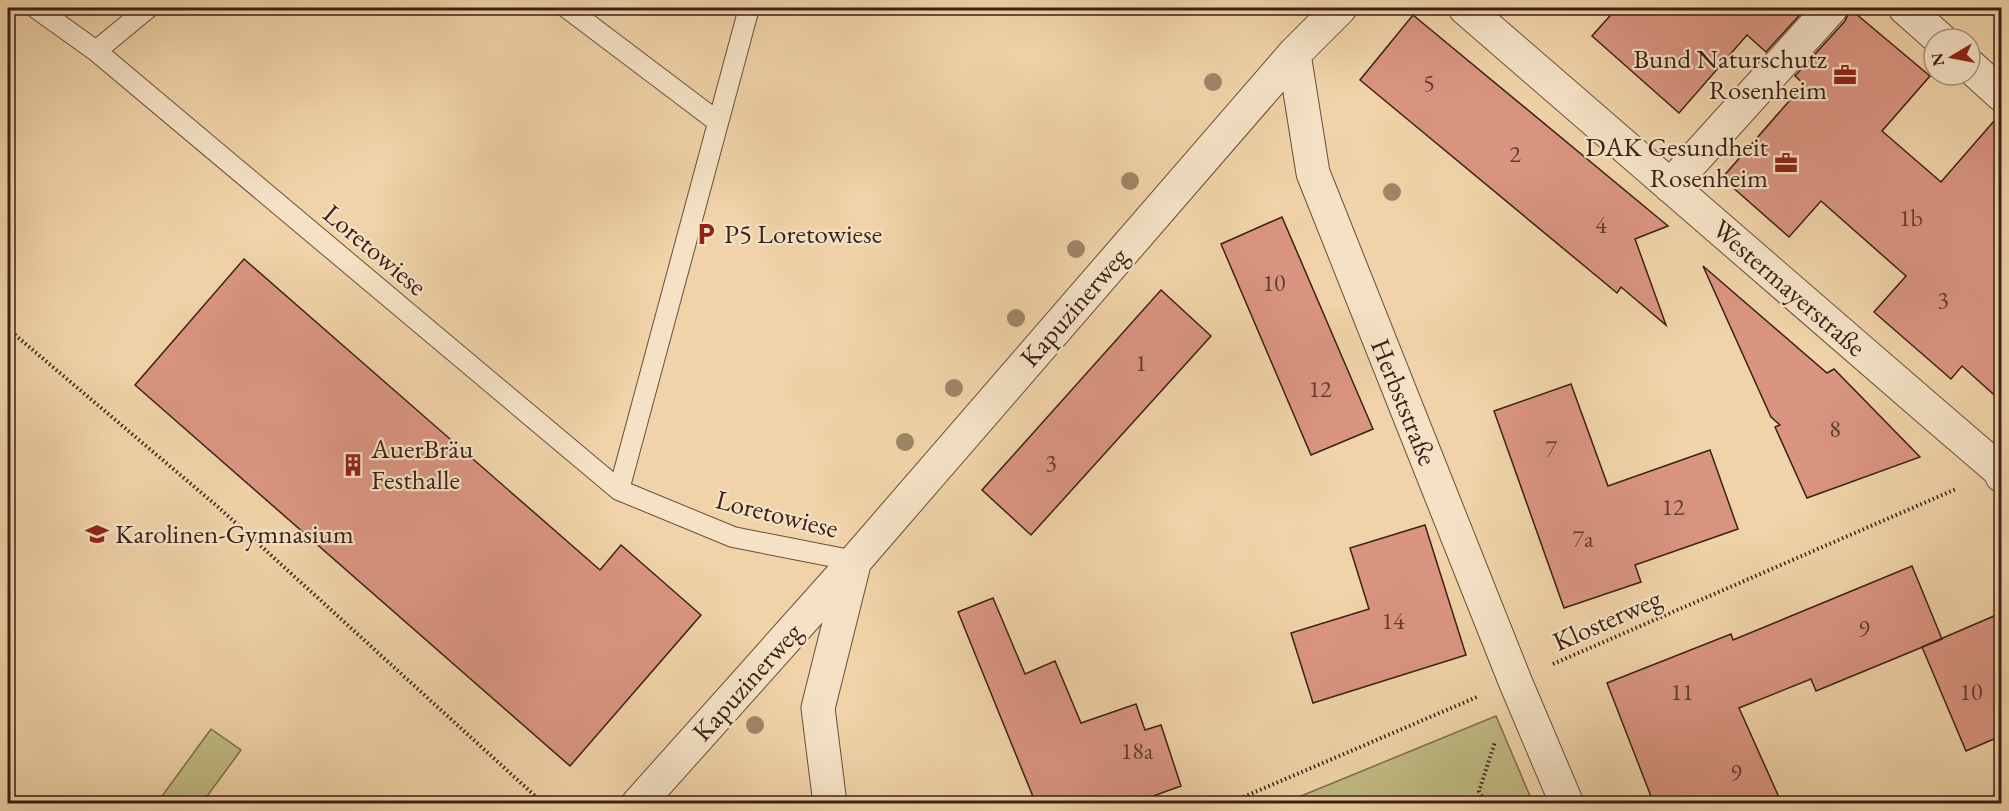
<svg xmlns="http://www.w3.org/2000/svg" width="2009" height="811" viewBox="0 0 2009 811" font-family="'EB Garamond',serif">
	<rect width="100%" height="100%" fill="#f0d3a8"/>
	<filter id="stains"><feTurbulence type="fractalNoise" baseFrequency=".00333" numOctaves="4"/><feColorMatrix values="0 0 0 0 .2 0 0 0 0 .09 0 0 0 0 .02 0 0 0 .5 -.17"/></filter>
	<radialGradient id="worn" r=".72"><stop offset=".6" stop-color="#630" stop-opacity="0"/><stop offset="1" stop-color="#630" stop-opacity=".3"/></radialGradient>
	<path fill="#c0ba83" stroke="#7e6e4c" stroke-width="1.5" d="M1496,716L1533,803H1284Z
		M211,729L241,750L202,803H157Z"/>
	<path fill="#da9581" stroke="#3b2116" stroke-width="1.5" d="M1617,8H1806L1766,52L1747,35L1679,113L1592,36Z
		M1849,8L1930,76L1882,131L1941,182L2001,113V401L1962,366L1951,379L1874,312L1906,276L1821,201L1789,237L1722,178L1804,84L1795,76L1845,21L1849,12Z
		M1413,15L1668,226L1635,239L1666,325L1621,287L1617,293L1360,80Z
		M1282,217L1373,429L1311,455L1221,244Z
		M244,259L600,570L621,545L701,615L570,766L135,385Z
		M1703,266L1827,373L1834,369L1920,457L1807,498L1775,427L1780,425L1771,417Z
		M1161,290L1211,336L1031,535L982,490Z
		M1571,384L1608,486L1710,450L1738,529L1635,565L1641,582L1564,608L1494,411Z
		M1425,525L1466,655L1313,703L1291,633L1369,609L1350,548Z
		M1912,566L1942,639L1816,691L1811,679L1739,708L1782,804H1654L1607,683L1731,634L1733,640Z
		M993,598L1025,674L1055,661L1081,723L1136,704L1145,730L1161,725L1181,786L1131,804H1036L958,612Z
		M2001,613V736L1966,751L1922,647Z"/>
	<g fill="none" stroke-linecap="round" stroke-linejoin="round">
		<g stroke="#684e3a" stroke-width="22">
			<path id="service" d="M36,8L96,51L619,490L733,537L855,561
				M567,8L718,122
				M96,51L148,8
				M619,490L749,8"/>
		</g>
		<g stroke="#684e3a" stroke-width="35">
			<path id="minor" d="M1465,8L1935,415L1999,470L2002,476
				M1905,8L1940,39
				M1294,54L1313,173L1515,681L1567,804
				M1970,66L2002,95
				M1670,186L1831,8
				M638,804L855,561L1294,54L1340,8
				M830,804L818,708L854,564"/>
		</g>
		<path stroke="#3b2116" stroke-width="4" stroke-dasharray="1.5 3" stroke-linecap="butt" d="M8,329L217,506L544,804
			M1553,664L1956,489
			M1227,804L1477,697
			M1486,804L1479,791L1495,742"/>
		<use href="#service" stroke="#f5e2c6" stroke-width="20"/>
		<use href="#minor" stroke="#f5e2c6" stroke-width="33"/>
	</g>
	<g fill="#9f8667">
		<circle cx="1213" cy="82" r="9"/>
		<circle cx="1130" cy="181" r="9"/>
		<circle cx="1392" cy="192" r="9"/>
		<circle cx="1076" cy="249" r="9"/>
		<circle cx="1016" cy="318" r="9"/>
		<circle cx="954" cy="388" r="9"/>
		<circle cx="905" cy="442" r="9"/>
		<circle cx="755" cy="725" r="9"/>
	</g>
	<defs>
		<g id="office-bare" transform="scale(1.8)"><path d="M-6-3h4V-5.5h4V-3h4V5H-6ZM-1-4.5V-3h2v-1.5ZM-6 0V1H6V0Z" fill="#8f2418" stroke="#f5e2c6" stroke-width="2.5" paint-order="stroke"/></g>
		<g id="parking-bare" transform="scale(1.8)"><path d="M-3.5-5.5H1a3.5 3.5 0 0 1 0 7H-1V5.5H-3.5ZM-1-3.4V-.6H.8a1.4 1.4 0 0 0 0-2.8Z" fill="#8f2418" stroke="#f5e2c6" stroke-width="2.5" paint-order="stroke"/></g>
		<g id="building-bare" transform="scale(1.8)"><path d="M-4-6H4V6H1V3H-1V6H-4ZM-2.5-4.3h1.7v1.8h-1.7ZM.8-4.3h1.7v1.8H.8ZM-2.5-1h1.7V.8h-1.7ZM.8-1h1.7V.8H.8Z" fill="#8f2418" stroke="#f5e2c6" stroke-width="2.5" paint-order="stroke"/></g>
		<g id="school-bare" transform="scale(1.8)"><path d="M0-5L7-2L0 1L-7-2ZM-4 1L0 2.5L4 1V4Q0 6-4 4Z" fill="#8f2418" stroke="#f5e2c6" stroke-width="2.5" paint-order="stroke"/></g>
	</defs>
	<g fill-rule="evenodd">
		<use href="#office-bare" x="1845" y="75"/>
		<use href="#office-bare" x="1786" y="163"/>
		<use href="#parking-bare" x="706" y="234"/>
		<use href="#building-bare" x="353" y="465"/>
		<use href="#school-bare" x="97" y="534"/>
	</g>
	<g text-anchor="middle" stroke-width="4.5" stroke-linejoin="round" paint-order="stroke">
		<g font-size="24" fill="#633e31">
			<text x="1429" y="91">5</text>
			<text x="1515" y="162">2</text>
			<text x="1911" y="226">1b</text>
			<text x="1601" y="233">4</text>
			<text x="1274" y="291">10</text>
			<text x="1943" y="308">3</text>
			<text x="1141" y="371">1</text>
			<text x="1320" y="397">12</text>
			<text x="1835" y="437">8</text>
			<text x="1551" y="457">7</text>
			<text x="1051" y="471">3</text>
			<text x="1673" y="515">12</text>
			<text x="1583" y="547">7a</text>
			<text x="1393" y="629">14</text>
			<text x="1864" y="637">9</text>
			<text x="1682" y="700">11</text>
			<text x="1971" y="700">10</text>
			<text x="1137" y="759">18a</text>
			<text x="1736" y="781">9</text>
		</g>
		<g font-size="27" fill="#3b2116" stroke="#f5e2c6" text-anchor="start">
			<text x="1827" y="68" text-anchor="end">Bund Naturschutz<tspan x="1827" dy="31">Rosenheim</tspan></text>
			<text x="1768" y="156" text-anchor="end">DAK Gesundheit<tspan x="1768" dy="31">Rosenheim</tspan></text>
			<text x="724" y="243">P5 Loretowiese</text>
			<text x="371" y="458">AuerBräu<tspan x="371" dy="31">Festhalle</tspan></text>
			<text x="115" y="543">Karolinen-Gymnasium</text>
		</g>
		<g font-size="27" fill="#3b2116" stroke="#f5e2c6">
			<text transform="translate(375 250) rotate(40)" y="9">Loretowiese</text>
			<text transform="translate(1789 288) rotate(41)" y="9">Westermayerstraße</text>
			<text transform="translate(1074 307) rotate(-49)" y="9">Kapuzinerweg</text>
			<text transform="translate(1404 402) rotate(68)" y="9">Herbststraße</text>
			<text transform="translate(777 514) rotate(14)" y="9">Loretowiese</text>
			<text transform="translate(1607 620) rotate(-24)" y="9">Klosterweg</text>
			<text transform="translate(747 682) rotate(-48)" y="9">Kapuzinerweg</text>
		</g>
	</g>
	<rect width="2009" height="811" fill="none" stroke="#f0d3a8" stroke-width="30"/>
	<rect x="9" y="9" width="1991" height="793" fill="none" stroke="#3b2116" stroke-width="3"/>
	<rect x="15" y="15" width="1979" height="781" fill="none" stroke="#3b2116" stroke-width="1.5"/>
	<g transform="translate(1952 57) rotate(260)"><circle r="28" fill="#f5e2c6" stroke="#ab9580" stroke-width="1.5"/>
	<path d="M0-4.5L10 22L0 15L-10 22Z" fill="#8f2418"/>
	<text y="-9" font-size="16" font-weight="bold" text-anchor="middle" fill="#3b2116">N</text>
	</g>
	<rect width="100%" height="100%" filter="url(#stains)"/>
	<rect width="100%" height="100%" fill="url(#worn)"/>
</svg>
